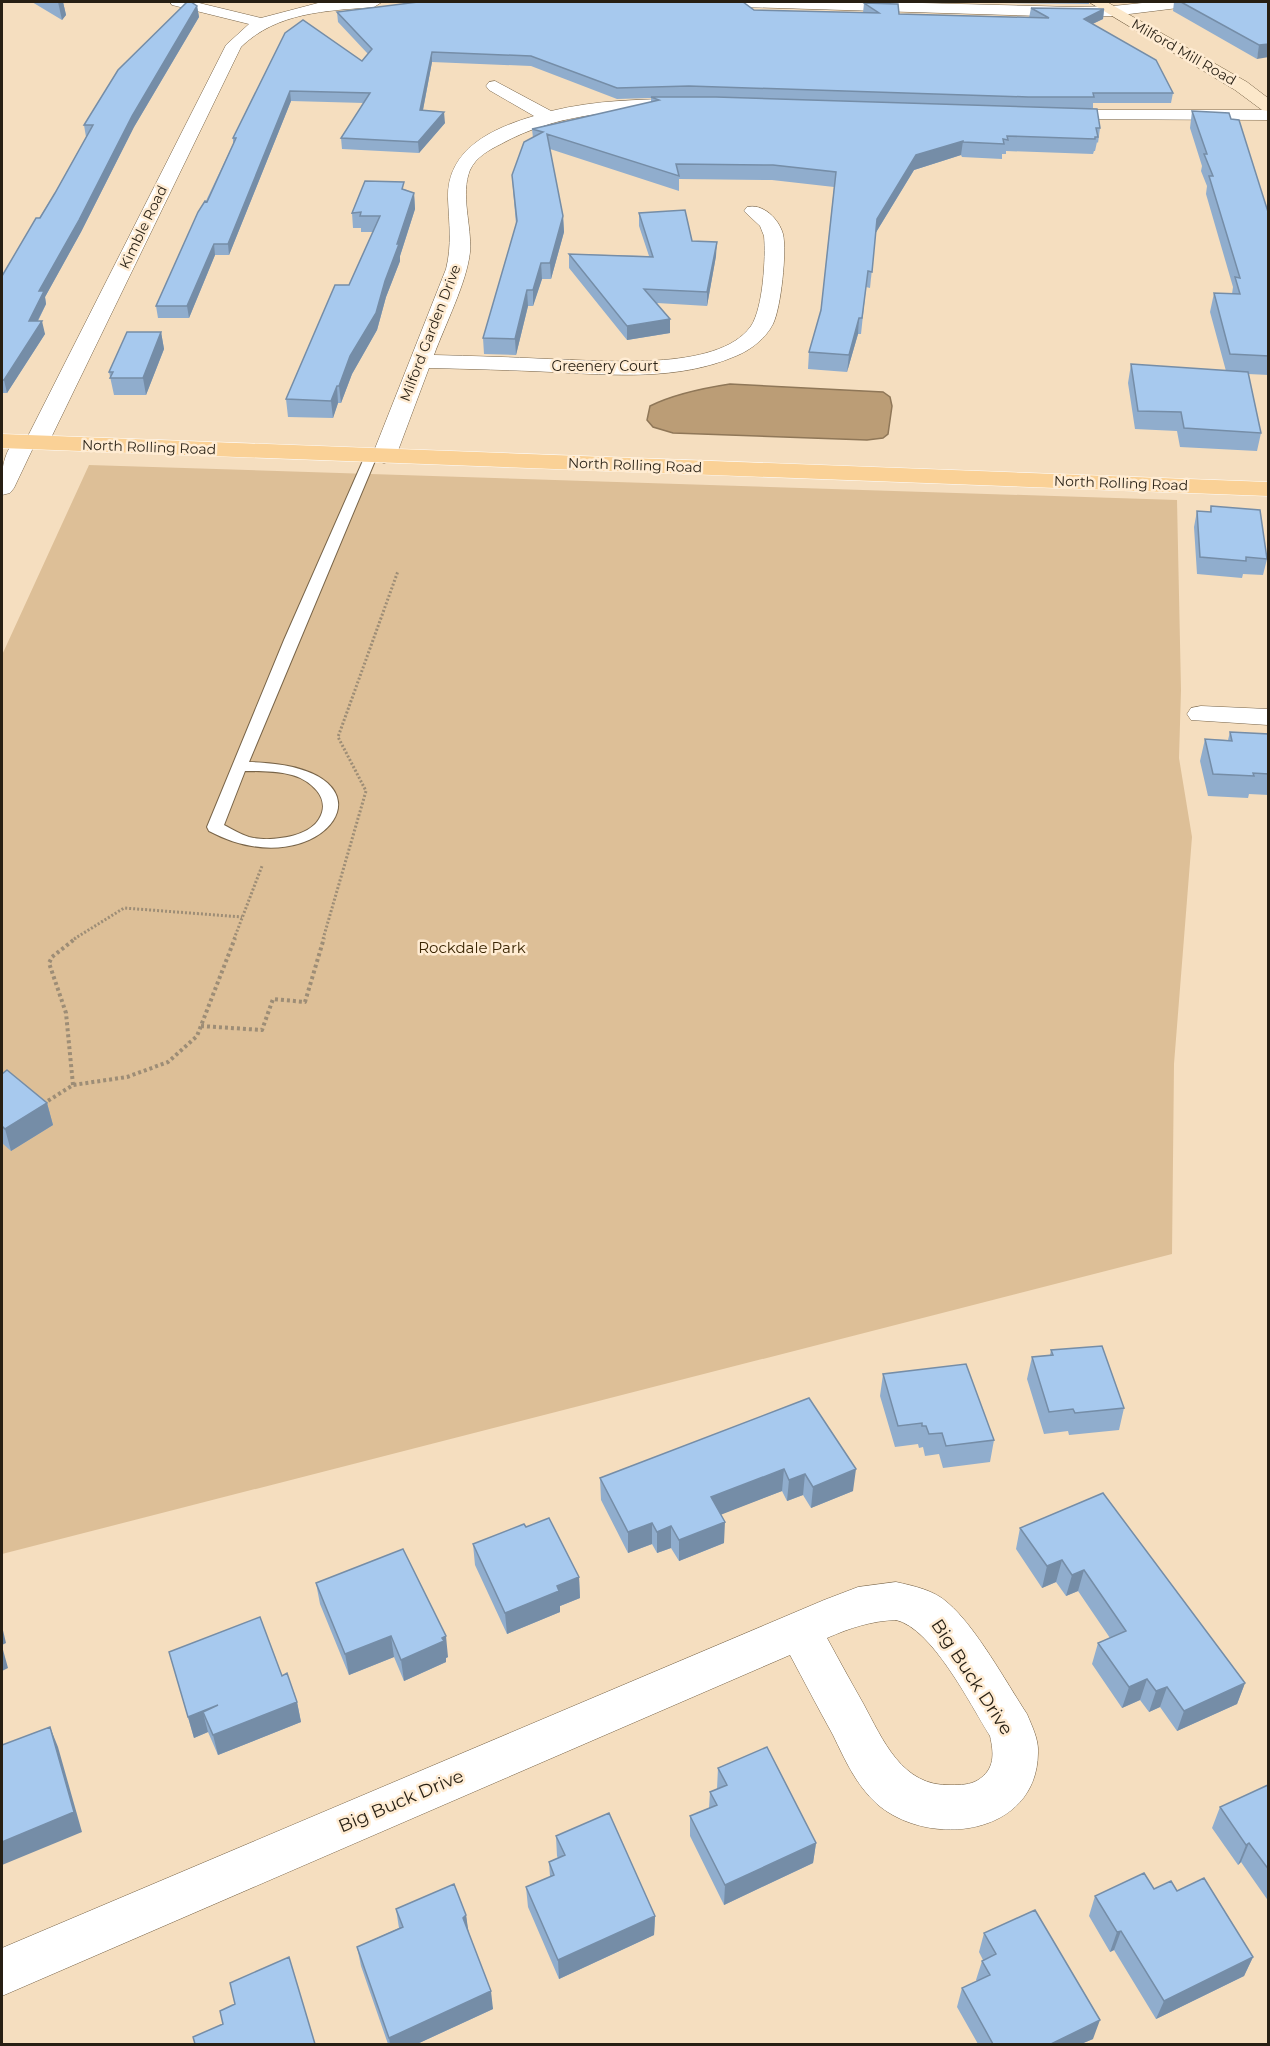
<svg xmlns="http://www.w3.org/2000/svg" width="1270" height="2046" viewBox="0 0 1270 2046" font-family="Montserrat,sans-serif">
	<rect width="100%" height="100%" fill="#f5debf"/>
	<path fill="#ddbf97" d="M89,465L1177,500L1181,690L1179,758L1192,837L1174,1064L1172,1254L2,1554V655Z"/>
	<path fill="#bb9d76" stroke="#8f7758" stroke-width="1.5" d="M730,384L883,392L890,397L892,406L888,434L883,438L867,440L673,433L653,427L647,420L650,406C674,394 704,388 730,384Z"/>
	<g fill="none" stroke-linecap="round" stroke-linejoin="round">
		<g stroke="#786448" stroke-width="2">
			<path id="lane" d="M371,452L377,456L249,762C412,766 323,892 209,831L207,827L284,640L365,456ZM245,771C260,771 277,771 292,775C310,780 332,798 319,819C308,838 268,842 249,837C240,834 232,829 224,825Z"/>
		</g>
		<g stroke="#786448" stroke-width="1">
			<path id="street" d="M170,2H195L261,18L318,3L382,2L374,7C326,11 277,12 241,47L49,442L45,447L33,448L14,488L10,493L2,495C2,470 1,459 16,437L28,436L226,45L249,24L172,5Z
				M735,2H884L1075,7L1113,6L1152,2H1194L1186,7L1113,16L1075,17L743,7Z
				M495,81L551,111C596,100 642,99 687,99L693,100L696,104L693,108L687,109C623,110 559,112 501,144C489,150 476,157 470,170C460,195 472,225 470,252C467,282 445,325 434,355C472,356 510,357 548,359C598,360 718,373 751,326C763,308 766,257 764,236L760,226L744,211L747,207C763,203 779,219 783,234C787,251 781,308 773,324C766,338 751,350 736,356C678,381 613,375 552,372C511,370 470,369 429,368L396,456L392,461L384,463L376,461L372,456L446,269C452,245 449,223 448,199C446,149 493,128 534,116L489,90L486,86L489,82Z
				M1053,110H1268V120L1047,119L1044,115L1047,111Z
				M1201,706L1268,709V725L1191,720L1187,714L1191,708Z
				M896,1582C914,1586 934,1590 948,1603C976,1627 1006,1682 1027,1714C1032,1726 1039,1740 1038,1753C1037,1836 929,1849 877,1804C856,1785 845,1760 833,1735C818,1708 804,1681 790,1655L2,1996V1948L824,1600L858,1587ZM896,1620C932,1628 970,1704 990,1736C994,1754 995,1769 978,1780C970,1785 960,1785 951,1785C902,1787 883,1740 863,1703C851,1682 839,1660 827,1638C850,1628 871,1621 896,1620Z"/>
		</g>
		<g stroke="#786448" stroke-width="1">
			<path id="secondary" d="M1089,2H1107L1247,82L1268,98V111L1262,110L1235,90Z"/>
		</g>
		<g stroke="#fff" stroke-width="1">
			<path id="primary" d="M2,434L1268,482V496L2,448Z"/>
		</g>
		<path stroke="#9d8d76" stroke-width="3" stroke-dasharray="2 2" stroke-linecap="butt" d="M74,939L124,908L242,917
			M234,939L262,866
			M323,939L366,791L338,737L398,571"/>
		<path stroke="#9d8d76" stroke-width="4" stroke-dasharray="3 3" stroke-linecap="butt" d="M201,1026L262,1030L273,999L305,1002L324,938
			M73,1085L66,1013L49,963L52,957L76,938
			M43,1104L73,1085L127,1077L168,1062L197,1036L235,938"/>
		<use href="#lane" fill="#fff" fill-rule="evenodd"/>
		<use href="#street" fill="#fff" fill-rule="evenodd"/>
		<use href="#secondary" fill="#fce8ca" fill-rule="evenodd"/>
		<use href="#primary" fill="#fad196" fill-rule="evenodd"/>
	</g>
	<path fill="#90adcd" d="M32,2H63L66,15L62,20Z
		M1000,2H1089V4L1003,3Z
		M1174,2H1269L1257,59L1173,11Z
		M864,3L899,14L1029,18L1031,8L1104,9L1103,19L1092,24L1173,93L1171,103H1093V108H1068L1100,128L1098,143L1097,142L1095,151H1094L1093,154L1006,151V154H1002V159L962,157L961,155L914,170L875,234L870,288L866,287L861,334H858L847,372L808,369L809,352L821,310L834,187L772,180L679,179V191L550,149L563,216L564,232L551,279H542L533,306H528L516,355L484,354L483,338L516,224L513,190L512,175L533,138L532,129L651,102V98L617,99L531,66L432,62L423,110L445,123L419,153L342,149L341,138L364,103L291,101L229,255H215L189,318H158L156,306L233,144V138L285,33L362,61L368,54L338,22L337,12L754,10L863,13Z
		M197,6L199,17L134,127L81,232L45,297L46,304L38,321L45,334L7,393H2V276L55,193L86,137L84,125Z
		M1192,111L1231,119L1269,215V375L1248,374L1261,433L1257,451L1180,447L1177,431L1135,429L1128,383L1131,364L1226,371L1210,312L1214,293L1232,294L1233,287L1206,194L1207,186L1201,171L1202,166L1190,128Z
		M404,189L414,193L415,209L400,256V261L386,297L377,330L352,374L341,403H338L333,418L288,417L286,399L349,285L373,232H361V228H353L352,213Z
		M639,213L692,241L716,256L707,306L657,303L670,333L627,340L569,268V254L649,256L639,226Z
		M161,332L164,349L146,395H114L109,372Z
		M1211,506L1267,559L1263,575L1243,574L1242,578L1197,574L1194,527L1197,511L1210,512Z
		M1230,732L1269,734V795L1249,794L1248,798L1208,796L1200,761L1205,739L1228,740Z
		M2,1074L47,1103L53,1125L11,1151L2,1143Z
		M1051,1350L1124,1408L1119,1430L1069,1435L1068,1431L1044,1434L1027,1379L1032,1357L1050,1355Z
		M883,1374L994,1440L990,1462L943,1468L939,1454L925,1456L923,1447L919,1448L918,1444L895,1447L880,1396Z
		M809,1398L853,1491L811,1508L803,1495L787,1501L782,1491L721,1514L724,1543L679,1561L671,1548L657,1553L652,1544L628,1553L601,1500L600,1478Z
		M1103,1493L1245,1683L1237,1704L1177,1731L1160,1707L1149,1712L1140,1700L1122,1708L1092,1664L1098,1643L1110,1638L1078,1591L1066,1596L1056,1582L1042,1588L1016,1549L1020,1528Z
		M526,1527L579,1577L580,1598L560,1606V1612L507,1634L475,1565L473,1544Z
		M316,1583L448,1657L446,1658V1662L404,1681L394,1657L349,1675L320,1604Z
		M169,1652L282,1676L297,1702L301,1722L218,1755L208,1732L194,1738Z
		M718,1768L816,1843L813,1863L724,1905L690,1836V1816L709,1808L710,1792L717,1789Z
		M1269,1786V1902L1241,1862L1238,1865L1212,1828L1220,1807Z
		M556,1836L655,1916L654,1935L559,1979L528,1907L526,1887L550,1877L549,1862L558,1858L557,1856Z
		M1154,1889L1177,1891L1253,1957L1244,1976L1156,2019L1114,1950L1110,1952L1089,1916L1095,1896Z
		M396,1909L466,1915L468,1932L493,2009L417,2044H388L361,1966L357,1947L399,1928Z
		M984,1933L1093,2039L1081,2044H978L957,2007L962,1988L977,1981L976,1980L982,1961L983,1960L979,1952Z"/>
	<path fill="#758da7" d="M58,2H63L66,15L62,20Z
		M197,6L199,17L134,127L81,232L45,297L46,304L31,334L29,321L39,291L132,116Z
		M1104,9L1103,19L1082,29L1084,19Z
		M1269,44V57L1257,59L1259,45Z
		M432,52V62L421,120L420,110Z
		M290,91L291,101L229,255L228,244Z
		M444,112L445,123L419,153L418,142Z
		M963,141L961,155L914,170L875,234L870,288L877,219L916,155Z
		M414,193L415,209L400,256V261L386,297L377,330L352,374L341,403L339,386L350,356L385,281Z
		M563,216L564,232L551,279L550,263Z
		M717,242L716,256L707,306V292Z
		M214,244L215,255L189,318L187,306Z
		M541,263L542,279L533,306V290Z
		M527,290L528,306L516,355L515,339Z
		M859,318L858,334L847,372L849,355Z
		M670,319V333L627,340V326Z
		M42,321L45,334L7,393L4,380Z
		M161,332L164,349L146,395L143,378Z
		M337,386L338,403L333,418L331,401Z
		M47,1103L53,1125L11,1151L5,1129Z
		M784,1469L782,1491L710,1519L711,1497Z
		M856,1469L853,1491L811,1508L813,1487Z
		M805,1474L803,1495L787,1501L789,1480Z
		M725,1522L724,1543L679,1561V1540Z
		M652,1523V1544L628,1553V1532Z
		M671,1526V1548L657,1553V1532Z
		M1062,1560L1056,1582L1042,1588L1047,1566Z
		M1084,1570L1078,1591L1066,1596L1072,1575Z
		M579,1577L580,1598L560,1606V1612L507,1634L505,1613L557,1586Z
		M2,1626L6,1643L2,1645Z
		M391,1636L394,1657L349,1675L345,1654Z
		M446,1636L448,1657L446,1658V1662L404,1681L401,1660Z
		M2,1646L8,1668L2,1671Z
		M1147,1679L1140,1700L1122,1708L1129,1687Z
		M1245,1683L1237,1704L1177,1731L1184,1711Z
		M1167,1687L1160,1707L1149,1712L1156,1691Z
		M297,1702L301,1722L218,1755L213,1735Z
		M218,1705L203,1712L208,1732L194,1738L188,1717Z
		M50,1727L58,1747L82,1832L2,1865V1842Z
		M816,1843L813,1863L724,1905L725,1885Z
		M1249,1843L1241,1862L1238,1865L1246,1845Z
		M466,1915L469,1935L463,1918Z
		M655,1916L654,1935L559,1979L558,1960Z
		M1121,1931L1114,1950L1110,1952L1117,1932Z
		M1253,1957L1244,1976L1156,2019L1164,2001Z
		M491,1991L493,2009L417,2044H390L389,2038Z
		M1100,2020L1093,2039L1081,2044H1051Z"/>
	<path fill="#a7c9ee" stroke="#758da7" stroke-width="1.5" d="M187,2H191L197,6L132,116L79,220L39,291H44L29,321H42L4,380H2V276L36,218H40L55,193L93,125H84L118,70Z
		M418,2H743L754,10L879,13L864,3L898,4L899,14L1049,18L1031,8L1104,9L1084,19L1156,60L1173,93H1093L1094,97H1028L689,86L617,88L531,56L432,52L420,110L444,112L418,142L341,138L370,93L290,91L228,244H214L187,306H156L198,212L205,201L207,202L236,138H233L285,33L303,20L362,61L372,49L337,12Z
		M1181,2H1269V44L1259,45Z
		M651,97H716L1097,109L1100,128H1096L1098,137H1095V139L1007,136L1008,140L1003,139L1004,144L963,142V141L916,155L877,219L872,272L868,271L862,318H859L849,355L809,352L821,310L836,172L773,165L676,164L679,176L547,134L563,216L550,263H541L533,290H527L515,339L483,338L517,221L512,175L524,142L543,132L532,129L659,100Z
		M1192,111L1229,113L1231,119L1239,120L1269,215V356L1230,354L1214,293L1240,294L1235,277L1240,278L1209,176H1213L1204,154H1207Z
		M365,181L404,182L402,189L414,193L397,244H399L385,281L376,313L350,356L339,386H337L331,401L286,399L335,285H349L380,216H360L361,212L352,213Z
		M685,210L692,241L717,242L707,292L644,289L670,319L627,326L569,254L653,257L639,213Z
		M127,332H161L143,378H110L113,372H109Z
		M1131,364L1248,372L1261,433L1184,428L1181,412L1138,411Z
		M1211,506L1260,510L1267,559L1246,557V561L1200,557L1197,511L1211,512Z
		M1230,732L1269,734V774L1253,773L1254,776L1213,774L1205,739L1232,741Z
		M7,1070L47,1103L5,1129L2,1126V1074Z
		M1102,1346L1124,1408L1075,1413L1073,1409L1049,1412L1032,1357L1053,1355L1051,1350Z
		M966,1364L994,1440L946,1446L942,1433L929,1434L926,1426H922V1423L898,1426L883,1374Z
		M809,1398L856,1469L813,1487L805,1474L789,1480L784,1469L711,1497L725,1522L679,1540L671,1526L657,1532L652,1523L628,1532L600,1478Z
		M1103,1493L1245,1683L1184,1711L1167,1687L1156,1691L1147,1679L1129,1687L1098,1643L1126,1631L1084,1570L1072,1575L1062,1560L1047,1566L1020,1528Z
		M549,1518L579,1577L557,1586L559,1591L505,1613L473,1544L524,1524L526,1527Z
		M403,1549L446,1636L442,1638L444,1641L401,1660L391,1636L345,1654L316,1583Z
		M260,1617L282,1676L287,1673L297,1702L213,1735L203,1712L218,1705L188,1717L169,1652Z
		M50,1727L74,1812L2,1842V1745Z
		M767,1747L816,1843L725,1885L690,1816L717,1805L710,1792L727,1785L718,1768Z
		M1268,1785L1269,1786V1870L1249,1843L1246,1845L1220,1807Z
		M609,1813L655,1916L558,1960L526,1887L554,1875L549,1862L565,1855L556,1836Z
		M1144,1873L1154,1889L1171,1881L1177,1891L1204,1878L1253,1957L1164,2001L1121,1931L1117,1932L1095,1896Z
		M454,1884L466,1915L463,1918L491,1991L389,2038L357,1947L403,1927L396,1909Z
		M1035,1910L1100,2020L1051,2044H993L962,1988L990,1975L982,1961L996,1954L984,1933Z
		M289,1957L315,2044H195L193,2037L223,2024L220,2011L235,2004L230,1983Z"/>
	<g text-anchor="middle" stroke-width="5" stroke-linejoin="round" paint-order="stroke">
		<g font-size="14" fill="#271f13" stroke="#ffecd3">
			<text transform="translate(1184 52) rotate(30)" y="5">Milford Mill Road</text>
			<text transform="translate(143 227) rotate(-64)" y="5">Kimble Road</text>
			<text transform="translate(430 333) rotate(-69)" y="5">Milford Garden Drive</text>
			<text x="605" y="371">Greenery Court</text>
			<text transform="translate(149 447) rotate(2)" y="5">North Rolling Road</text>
			<text transform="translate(635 465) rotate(2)" y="5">North Rolling Road</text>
			<text transform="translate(1121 483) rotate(2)" y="5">North Rolling Road</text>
		</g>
		<g font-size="15" fill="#3a2503" stroke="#ffecd3">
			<text x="472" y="953">Rockdale Park</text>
		</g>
		<g font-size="18" fill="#271f13" stroke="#ffecd3">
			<text transform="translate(972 1677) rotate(57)" y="6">Big Buck Drive</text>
			<text transform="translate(401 1801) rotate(-23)" y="6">Big Buck Drive</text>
		</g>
	</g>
	<rect width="1270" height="2046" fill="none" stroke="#271f13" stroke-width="6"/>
</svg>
